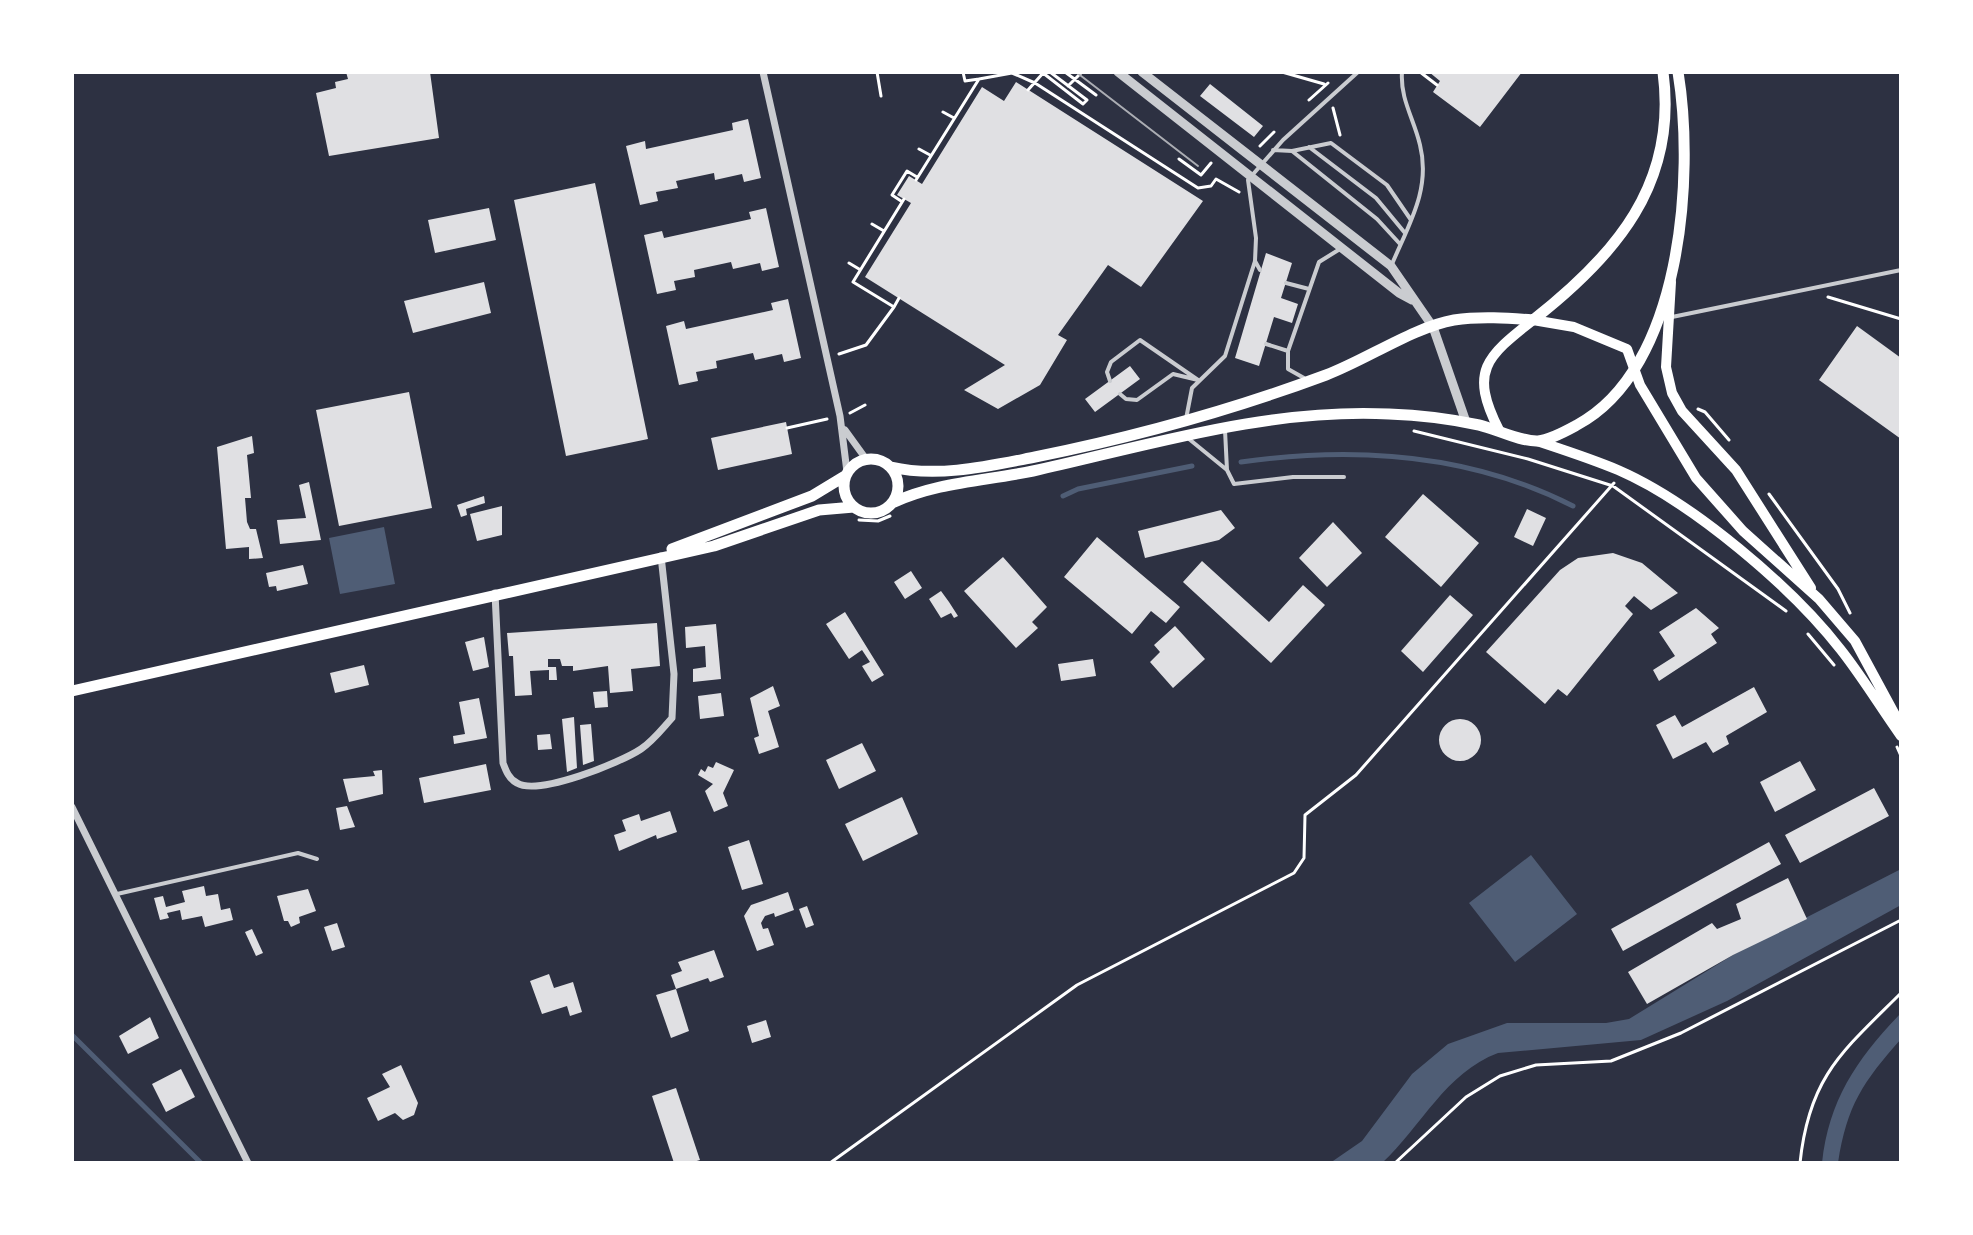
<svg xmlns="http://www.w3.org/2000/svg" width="1973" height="1235" viewBox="0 0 1973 1235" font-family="'Times New Roman',serif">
	<rect width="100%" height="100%" fill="#2d3142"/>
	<path fill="#4f5d75" d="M384,527L395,584L340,594L329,538Z
		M1531,855L1577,914L1515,962L1469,903Z
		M1901,869V905L1727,1001L1641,1040L1498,1053C1445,1073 1422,1126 1382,1163H1330L1362,1141L1412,1074L1448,1044L1507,1023H1606L1629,1019L1733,955Z
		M1901,1013V1039C1863,1082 1847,1105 1838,1163H1822C1829,1099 1857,1059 1901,1013Z"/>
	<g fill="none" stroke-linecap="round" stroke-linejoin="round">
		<path stroke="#4f5d75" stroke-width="5" d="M1241,462C1355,446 1469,453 1573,506
			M1063,496L1078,489L1192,466
			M72,1035L201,1163"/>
	</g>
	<path fill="#e0e0e3" d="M346,72H430L439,138L329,156L316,93L336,88L335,82L348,79Z
		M1429,72H1522L1480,127L1433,92L1440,81Z
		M1016,82L1203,201L1141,287L1108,265L1058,335L1067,340L1040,385L998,409L964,390L1005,365L865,277L911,203L897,195L909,176L922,184L982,87L1004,101Z
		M1210,84L1263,126L1254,137L1200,96Z
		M748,119L761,178L744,182L742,174L715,180L714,173L676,181L678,188L656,192L658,201L640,205L626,146L645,141L646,149L733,130L732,123Z
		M595,183L648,439L566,456L514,200Z
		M489,208L496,240L435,253L428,220Z
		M766,208L779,267L762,271L760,263L733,269L731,262L694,270L695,277L674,281L676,290L657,294L644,235L662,231L664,238L751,219L749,212Z
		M1266,253L1292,263L1281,298L1298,304L1292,323L1274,317L1259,366L1235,358Z
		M484,282L491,313L413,333L404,301Z
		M788,299L801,358L784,362L782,354L755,360L753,353L716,361L717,368L696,372L698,381L679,385L666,326L684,321L686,329L773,310L771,303Z
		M1857,326L1901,358V439L1819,380Z
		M1130,366L1140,379L1095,412L1085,399Z
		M409,392L432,508L339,526L316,410Z
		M786,422L792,454L718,470L711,438Z
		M252,436L254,453L247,455L251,498H245L247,522L250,529H256L263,558L249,559V547L226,549L217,447Z
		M309,482L321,540L280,544L277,520L306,518L299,485Z
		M1423,494L1479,543L1441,587L1385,537Z
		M484,496L485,503L466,509L467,515L461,517L457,505Z
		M502,506V535L477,541L470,514Z
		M1527,509L1546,518L1533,546L1514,537Z
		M1221,510L1235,528L1219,540L1145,558L1138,531Z
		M1333,522L1362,553L1327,587L1299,558Z
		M1097,537L1180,607L1166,623L1151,611L1132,634L1064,577Z
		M1613,553L1642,563L1678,593L1651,610L1634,596L1625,606L1633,614L1567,696L1558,689L1545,704L1486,652L1560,570L1578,558Z
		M1003,557L1047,607L1032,622L1038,628L1016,648L964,591Z
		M1202,561L1269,622L1303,585L1325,605L1271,663L1183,582Z
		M303,565L308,584L277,591L276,586L269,587L266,573Z
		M911,571L922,588L905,599L894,582Z
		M941,591L949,602L958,616L954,618L951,613L941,618L929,599Z
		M1450,595L1473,615L1423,672L1401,651Z
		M1696,608L1719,628L1711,634L1717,643L1659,681L1653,670L1675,656L1659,632Z
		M845,612L884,675L872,682L862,666L870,662L862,650L849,659L826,624Z
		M657,623L660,666L631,669L633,691L610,693L608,666L573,671V666H562L560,659H548V667H556L557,680H549V670L530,671L532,695L515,696L513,656H509L507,633Z
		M716,624L721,679L693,682V669L706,667L705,646L686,648L685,627Z
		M1175,626L1205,659L1173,688L1150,662L1160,652L1154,645Z
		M484,637L489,667L473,671L465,642Z
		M1093,659L1096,676L1061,681L1058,664Z
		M364,665L369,685L335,693L330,673Z
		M773,686L780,706L768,711L779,747L759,754L754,738L759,736L750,698Z
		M1754,687L1767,712L1726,736L1729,744L1713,753L1706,742L1673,759L1656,725L1675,715L1682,727Z
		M607,691L608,707L595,708L593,692Z
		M721,693L724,716L700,719L698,696Z
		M479,698L487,738L454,744L453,736L465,734L459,702Z
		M574,717L577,768L567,772L562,719Z
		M1439 740a21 21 0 1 1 42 0a21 21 0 1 1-42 0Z
		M591,724L594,761L583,765L580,725Z
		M550,734L552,749L538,750L537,735Z
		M862,743L876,771L839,789L826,760Z
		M1800,761L1816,790L1775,812L1760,782Z
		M716,762L734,770L723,793L728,806L714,812L705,791L713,784L698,775L701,769L705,772L708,766L713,768Z
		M486,764L491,790L424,803L419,778Z
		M382,770L383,794L349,802L343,779L375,776L373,771Z
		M1874,788L1889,816L1800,863L1785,835Z
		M902,797L918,834L863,861L845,824Z
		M347,806L355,827L340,830L336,808Z
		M670,811L677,832L657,839L656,835L619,851L614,835L626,831L622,820L639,814L641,821Z
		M749,840L763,884L742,890L728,847Z
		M1769,842L1781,864L1623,951L1611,929Z
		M1788,878L1807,919L1733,955L1647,1004L1628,972L1712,923L1717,929L1741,919L1736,904Z
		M204,886L206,896L218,894L221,910L230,908L233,920L205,927L202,916L182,920L180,910L167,913L169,918L160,920L154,898L163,896L166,907L185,902L182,891Z
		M308,889L316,911L299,917L300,923L291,927L288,921H284L277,896Z
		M788,892L794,910L775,917L774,913L765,916L761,923L763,929L768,928L774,945L757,951L744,916L751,905Z
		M807,906L814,925L806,928L799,909Z
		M337,923L345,947L332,951L324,927Z
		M252,929L263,953L256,956L245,932Z
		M714,950L724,977L710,982L708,978L676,989L671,975L682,971L678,962Z
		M549,974L554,988L573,982L582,1012L570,1016L567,1006L542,1014L530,981Z
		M676,989L689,1031L671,1038L656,995Z
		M150,1017L159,1038L128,1054L119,1036Z
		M766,1020L771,1037L752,1043L747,1026Z
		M401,1065L418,1103L414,1115L403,1120L395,1113L378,1121L367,1098L390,1087L382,1074Z
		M181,1069L195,1097L166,1112L152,1084Z
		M676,1088L700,1160L690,1163H674L652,1096Z"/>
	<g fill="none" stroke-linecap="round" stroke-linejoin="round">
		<path stroke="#fff" stroke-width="3" d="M877,72L881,96
			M963,72L965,81L979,79
			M1065,72L1096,95
			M1282,72L1324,84
			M1420,72L1437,85
			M1043,73L1083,104L1087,100L1050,72
			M1068,86L1082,72
			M1028,90L1044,72
			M1309,100L1328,83
			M1333,108L1340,135
			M943,112L954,118
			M1260,146L1274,132
			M919,149L930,155
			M1179,159L1201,175L1211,163
			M916,180L979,79L1012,73L1035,83L1198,188L1211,186L1216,179L1239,192
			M901,201L892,195L907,171L917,177
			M872,224L884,231
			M849,263L859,269
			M1828,297L1901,319
			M899,298L894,307L853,282L904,199
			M839,354L866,345L894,307
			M1698,409L1705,412L1729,440
			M850,413L865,405
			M787,428L827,419
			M1414,431L1528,459L1613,486L1786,611
			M1769,494L1838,589L1850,613
			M859,520L878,521L890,516
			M1808,634L1834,665
			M1897,747L1901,756
			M830,1163L1077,985L1294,873L1304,858L1305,815L1356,775L1614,483
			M1395,1163L1466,1097L1500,1076L1536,1065L1611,1061L1681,1033L1901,920
			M1800,1163C1809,1076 1843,1051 1901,993"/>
		<path stroke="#caccd0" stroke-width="4" d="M1309,147L1376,198L1405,233
			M1273,150L1292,151L1331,143L1387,185L1411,220
			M1292,151L1377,219L1400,244
			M1255,261L1260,270
			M1392,264C1409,224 1431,189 1420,145C1414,119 1400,99 1402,72
			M1286,283L1309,289
			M1672,317L1901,270
			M1266,344L1288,351
			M1304,378L1288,369V351L1319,262L1340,249
			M1110,381L1107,372L1111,362L1140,340L1198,380L1173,374L1137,400L1126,399L1120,394
			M1186,419L1192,388L1225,356L1255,261L1256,238L1248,180L1283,140L1358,72
			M1225,430L1227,470L1234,484L1293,477H1344
			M1189,439L1227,470
			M117,894L298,853L317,859"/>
		<path stroke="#caccd0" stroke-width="7" d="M763,72L840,416L847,472
			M845,430L866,459
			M495,593L503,763C506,771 509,779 517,783C538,796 620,763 641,749C653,741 662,729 672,718L674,674L661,556
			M72,807L248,1163"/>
		<path stroke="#caccd0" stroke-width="9" d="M1118,72L1399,293L1412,300
			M1142,72L1391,266L1433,327L1466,422"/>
		<path stroke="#fff" stroke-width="10" d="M1671,282L1666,367L1672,393L1682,411L1736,470L1811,588
			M1499,430C1469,371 1486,357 1533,320L1574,327L1627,349L1640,385L1696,478L1743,531L1819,599L1855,641L1901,726
			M1537,441C1564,450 1592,459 1618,470C1692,502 1792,587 1841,650C1863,678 1881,708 1901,736"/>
		<path stroke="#fff" stroke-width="11" d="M844 486a27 27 0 1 1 54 0a27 27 0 1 1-54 0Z
			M891,467C938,478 989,466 1035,457C1134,437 1232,410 1326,375C1366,360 1414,327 1454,320C1480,316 1508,318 1533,320C1615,256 1678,184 1663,72
			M892,503C937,482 985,481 1033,471C1150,445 1268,408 1389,414C1419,415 1451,419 1479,425C1496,429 1521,442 1538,441C1550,440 1566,431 1577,425C1682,369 1695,176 1678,72
			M672,549L812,496L845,476
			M72,691L714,546L819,510L854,507"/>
		<path stroke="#abadb3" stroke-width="2" d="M1076,72L1198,166"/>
	</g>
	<rect width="1973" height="1235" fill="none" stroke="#ffffff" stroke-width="148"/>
</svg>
